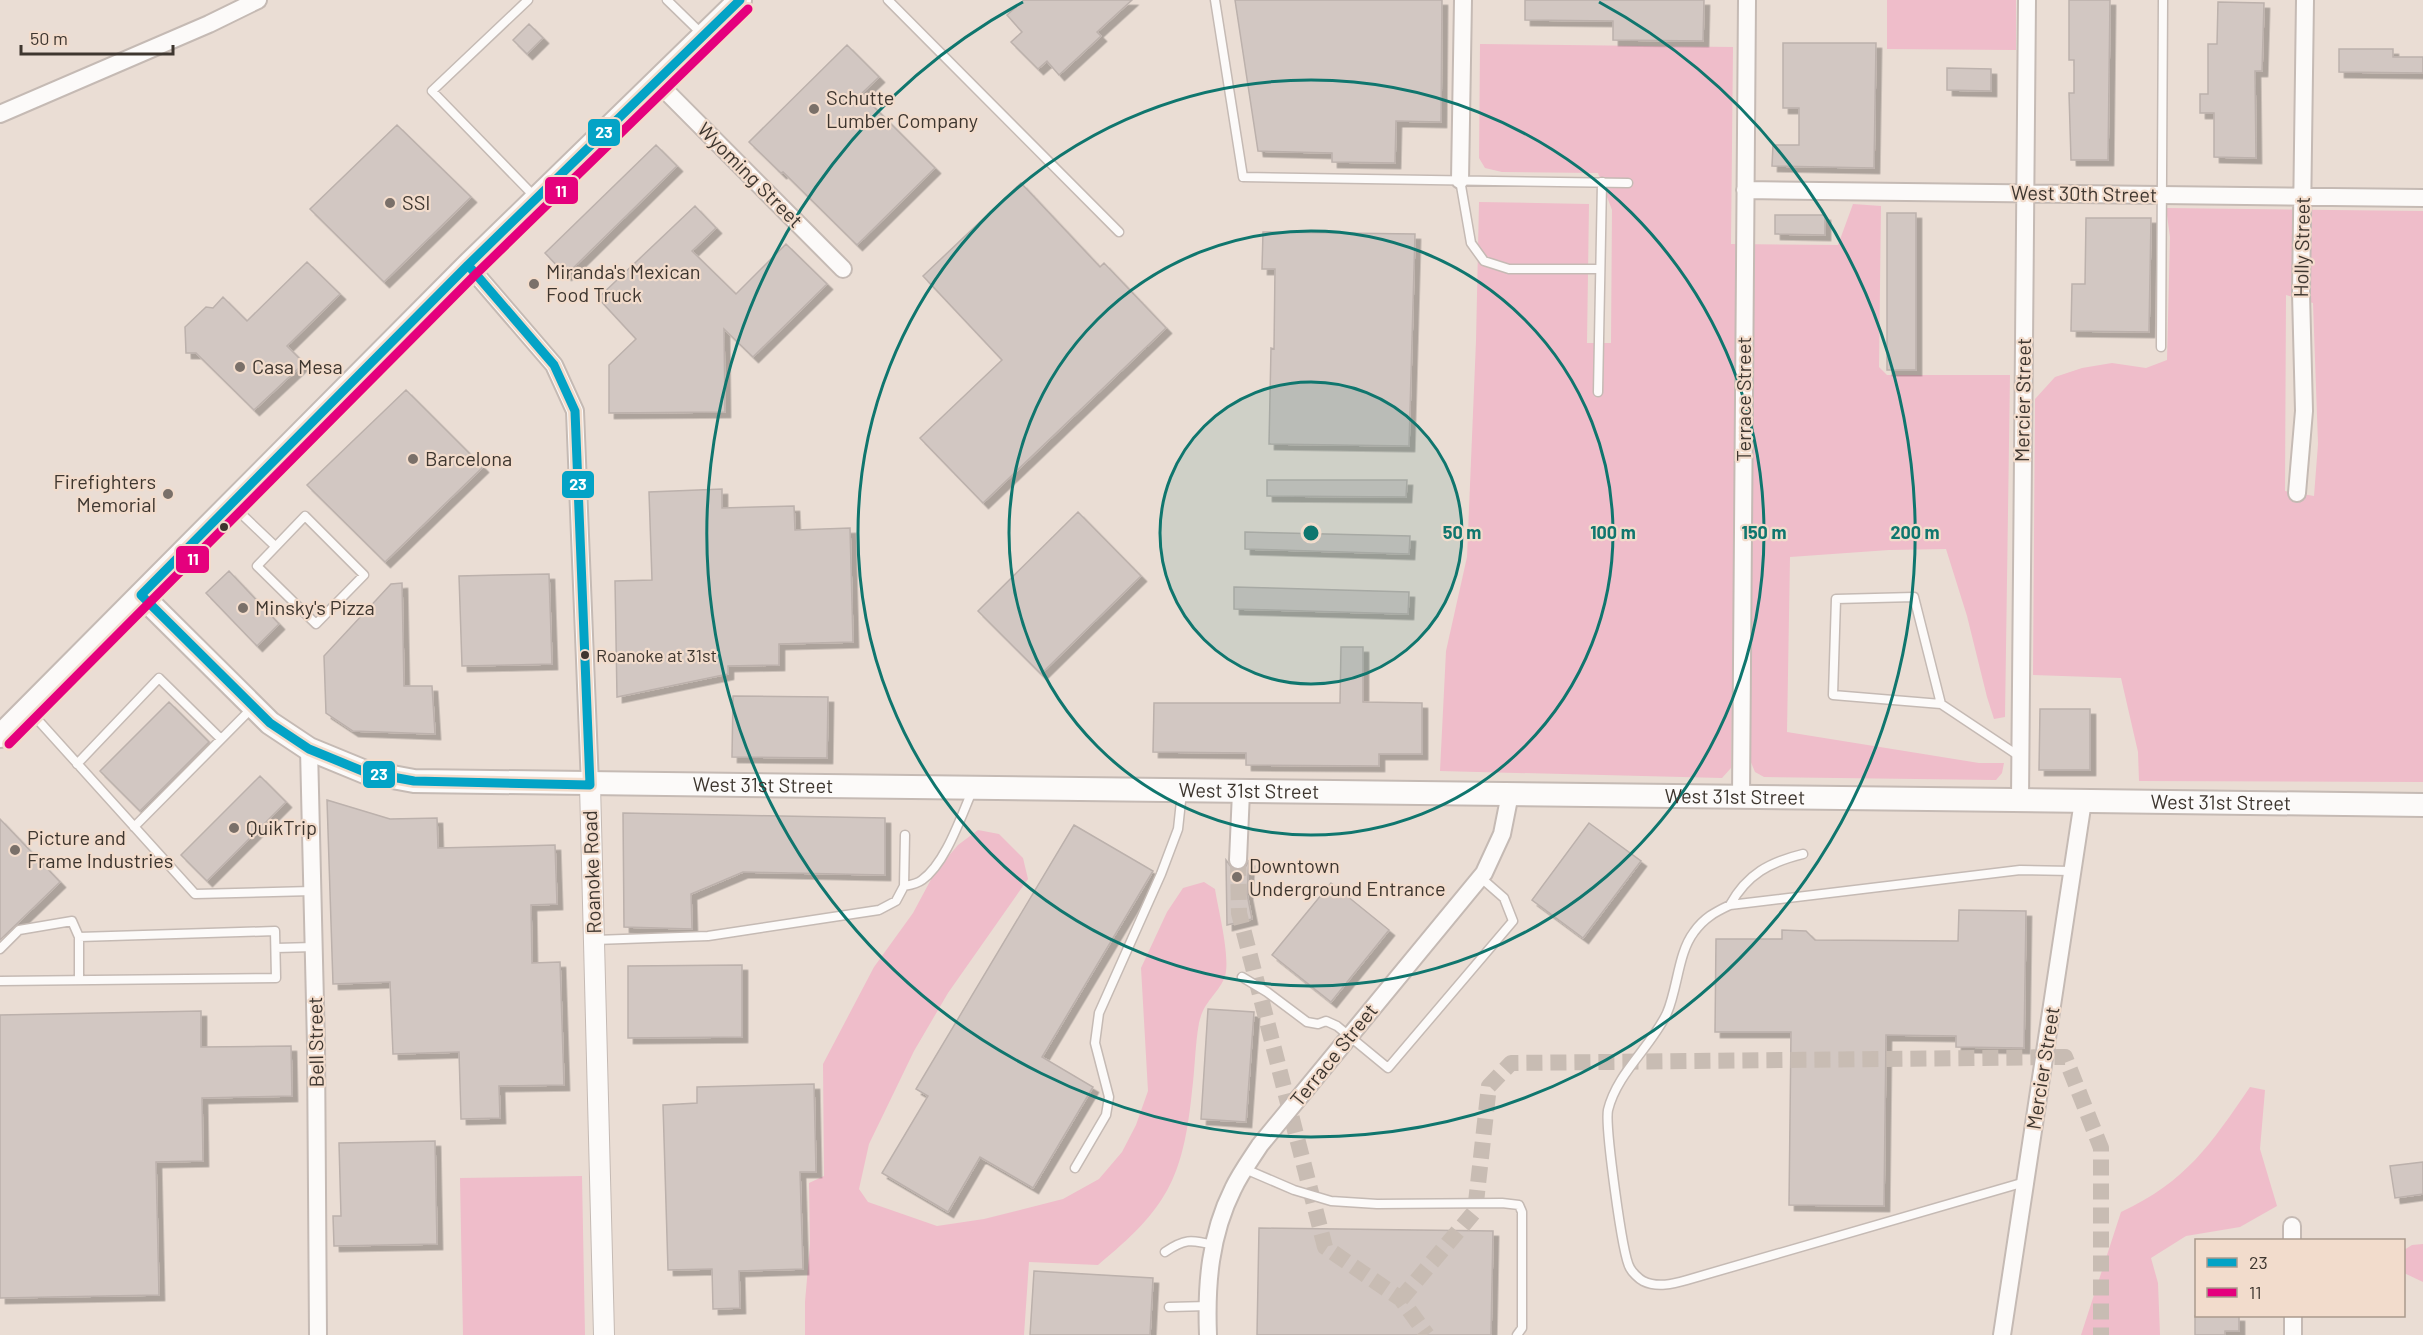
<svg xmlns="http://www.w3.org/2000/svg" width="2423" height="1335" viewBox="0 0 2423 1335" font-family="Barlow,sans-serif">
	<defs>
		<filter id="shadow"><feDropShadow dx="5.5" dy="5.5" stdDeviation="0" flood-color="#0004"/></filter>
	</defs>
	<rect width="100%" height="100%" fill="#eaddd4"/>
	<path fill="#efbdca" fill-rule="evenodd" d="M1887,0H2016V50L1887,49Z
		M1480,44L1733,47L1731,244L1838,245L1853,204L1881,206L1879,367L1887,375H2010L2005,717L1994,719L1987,697L1967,616L1946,549L1889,550L1790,557L1787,732L1979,763H2004L2002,773L1996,780L1764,777L1755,772L1750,760L1752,440L1736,439L1731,768L1722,778L1440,771L1446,651L1467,557L1476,341L1479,202L1589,204L1587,343H1611L1612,210L1598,173L1502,172L1485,168L1479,158Z
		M2166,208L2423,211V782L2139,781L2138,752L2121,678L2033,675L2035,399L2055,377L2082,368L2112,363L2146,368L2167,360L2170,237ZM2286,295L2313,303L2318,444L2314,496L2285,491Z
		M978,830L999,834L1023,858L1028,879L948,993L914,1051L869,1144L859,1189L868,1202L937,1226L984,1219L1063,1199L1099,1179L1122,1152L1136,1125L1148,1091L1141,968L1167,912L1183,888L1204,882L1215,889C1218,909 1232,962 1224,979C1216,996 1204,1001 1199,1023C1195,1045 1195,1069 1192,1091C1183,1180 1166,1209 1098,1265L1029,1262L1024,1335H805V1302L810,1244L809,1183L824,1176L823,1064L874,967L913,913L935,872L958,845Z
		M2250,1087L2265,1090L2260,1149L2277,1206L2240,1227L2186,1236L2151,1258L2158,1283L2160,1335H2081L2121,1212C2186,1182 2211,1144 2250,1087Z
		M582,1176L585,1335H463L460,1178Z
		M2423,1244V1282L2404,1273V1250L2412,1245Z"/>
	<path fill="#d2c7c2" stroke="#bcb1ac" stroke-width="1.5" filter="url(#shadow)" d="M1024,0H1132L1097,32L1101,36L1059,75L1047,61L1038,69L1011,42L1022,32L1007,15Z
		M1235,0H1442L1441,122L1396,121L1395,163L1332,162V153L1258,151Z
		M1525,0H1704L1703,41L1613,40V21L1525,20Z
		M2069,0H2110L2108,160H2071L2069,93H2074V60H2069Z
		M2218,2L2264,3L2262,71H2255L2256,158L2214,157V113H2200V94H2208V44H2217Z
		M529,24L543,38L527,54L513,40Z
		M1783,43H1876L1874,168L1772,166L1773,145H1799V108H1783Z
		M847,45L879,77L861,94L935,168L857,245L783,172L781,173L749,142Z
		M2339,49H2393V57H2423V73L2339,72Z
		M1947,68L1991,69V91L1947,90Z
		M397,125L471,197L384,282L310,209Z
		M656,145L677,166L566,275L545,253Z
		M1021,183L1100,267L1104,263L1166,328L983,503L920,438L1002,360L923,276Z
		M695,206L716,228L692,251L736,294L786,244L827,284L753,357L724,329L725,412L609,413V365L636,339L598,298Z
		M1887,213H1916V370H1887Z
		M1775,215H1825V235L1775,234Z
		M2086,218H2151L2149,332L2071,331L2072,284H2085Z
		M1263,232L1415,234L1409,446L1269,444L1271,348L1274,349L1275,269H1262Z
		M307,262L340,294L287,346L304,363L254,410L196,353H186L185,327L206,307L213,308L223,297L247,321Z
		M406,390L483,467L385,562L307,485Z
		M1267,480H1407L1406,497L1267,496Z
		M722,489V508L794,506L795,530L850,528L853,642L779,644V665L728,666V674L617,697L615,581L652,580L649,492Z
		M1078,512L1141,576L1041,674L978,611Z
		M1245,532L1410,536L1409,554L1245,549Z
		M229,571L279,624L257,646L206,593Z
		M549,574L552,664L462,666L459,576Z
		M402,583L404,686H432L435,734L353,731L326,713L324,656L391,584Z
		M1234,587L1409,592L1408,614L1234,609Z
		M1341,647H1363V702L1422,703V754H1379V766L1246,765V753L1153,752L1154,703H1340Z
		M733,696L828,697L827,758L732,757Z
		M169,702L209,742L140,811L100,771Z
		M2040,709H2090V770H2039Z
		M260,776L286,802L207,881L181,855Z
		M327,800L390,819L437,818L438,848L555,845L557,904L531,905L532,963L560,962L564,1085L499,1086L500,1118L461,1119L459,1052L393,1054L390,982L333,984Z
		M623,813L885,818V875L743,872L691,894L692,929L624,927Z
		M0,819L60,882L0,940Z
		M1589,823L1641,861L1583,938L1532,900Z
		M1074,825L1153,871L1042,1057L1093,1087L1033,1188L980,1157L948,1212L882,1173L928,1096L916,1089Z
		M1226,860L1232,868L1238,870L1246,866L1249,860L1247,894L1252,919L1227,925Z
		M1331,883L1389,930L1331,1002L1272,955Z
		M1959,910L2026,911L2024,1048L1956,1047V1036L1886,1035L1884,1206L1789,1205L1791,1032H1715L1716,939H1782V930L1806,931L1815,940L1958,941Z
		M742,965V1037L628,1038V966Z
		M1208,1009L1254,1012L1246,1122L1201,1119Z
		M201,1011V1047L291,1046L292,1096L202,1098L203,1161L156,1162L159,1295L0,1298V1015Z
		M814,1084L816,1172H800L803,1269L739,1271L740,1308L713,1309L712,1269L668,1270L663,1105L697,1103V1087Z
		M435,1141L437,1244L334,1246L333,1216H341L339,1143Z
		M2423,1162V1194L2395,1198L2390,1166Z
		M1259,1228L1493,1231L1491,1335H1257Z
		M1034,1271L1153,1278L1150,1335H1030Z
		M2195,1316H2239V1331H2225V1335H2195Z"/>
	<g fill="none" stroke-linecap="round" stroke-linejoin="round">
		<path stroke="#c8bcb3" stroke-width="16" stroke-dasharray="16 8" stroke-linecap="butt" d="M1238,860L1239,913L1325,1247L1401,1299L1427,1335
			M1401,1299L1475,1211L1489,1086L1511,1063L2065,1057L2101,1148V1335"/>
		<g stroke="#c5bab4" stroke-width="11">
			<path id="service" d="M528,0L432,91L536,198
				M667,0L703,35
				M888,0L1119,232
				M1215,0L1243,177L1628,183
				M1460,180L1471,243L1484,261L1509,269H1600
				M2161,347L2163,0
				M1598,392L1602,182
				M232,505L275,546
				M305,516L364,575L316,624L257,566Z
				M1941,704L1833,695L1836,599L1914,597L1941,704L2019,756
				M28,709L195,894L312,891
				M77,764L159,678L221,739
				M134,827L253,707
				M904,886C910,885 917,884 922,880C946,863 961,816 973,789
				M1730,905C1747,874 1770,862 1803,854
				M79,937V980
				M595,940L708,936L879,910L896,901L904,886L905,835
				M276,948L314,947
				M0,949L19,930L72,921L79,937L275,931L276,978L0,981
				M1242,977L1267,992L1307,1022L1318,1024L1326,1021L1337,1026L1388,1068L1513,921L1504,898L1480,877
				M1075,1168L1106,1115L1109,1097L1095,1043L1099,1013L1161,874L1178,829L1182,792
				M1245,1169L1294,1190L1331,1201L1377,1204L1502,1203L1519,1205L1522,1212V1328L1517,1335
				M2025,1182L1687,1280C1673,1284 1657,1288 1643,1281C1639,1279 1632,1272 1630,1268C1622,1255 1605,1125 1608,1110C1617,1073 1651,1047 1667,1013C1678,987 1678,953 1694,932C1704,918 1715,912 1730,905L2020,870L2072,871
				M1165,1252C1184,1239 1191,1239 1213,1245
				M1169,1307L1208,1306"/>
		</g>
		<g stroke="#c5bab4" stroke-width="20">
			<path id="minor" d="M656,81L843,269
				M0,114L209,24L258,0
				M1460,180L1463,0
				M1745,190L2423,198
				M468,265L554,365L575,411L590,785
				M2297,493L2304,411L2301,293L2305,0
				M309,749L316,1045L318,1335
				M1741,797L1747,0
				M2020,800L2027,0
				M1238,860L1241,792
				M2292,1226V1240
				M2293,1316V1335
				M1208,1335C1206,1284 1210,1235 1233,1189C1240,1174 1251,1159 1260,1145L1484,873L1502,834L1510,794
				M2002,1335L2083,801"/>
		</g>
		<g stroke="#c5bab4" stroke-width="22">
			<path id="tertiary" d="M590,785L604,1335"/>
		</g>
		<g stroke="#c5bab4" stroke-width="26">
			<g id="secondary">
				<path id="s1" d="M141,595L270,723L309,749L365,772L414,781L2423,805"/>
				<path d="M0,736L468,265L740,0"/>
			</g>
		</g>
		<use href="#service" stroke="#fcfaf9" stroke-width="8"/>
		<use href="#minor" stroke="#fcfaf9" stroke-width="16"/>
		<use href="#tertiary" stroke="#fcfaf9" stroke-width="20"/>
		<use href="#secondary" stroke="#fcfaf9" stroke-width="22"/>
		<g stroke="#f2dccc" stroke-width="14">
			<path id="bus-1" d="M468,265L554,365L575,411L590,785L414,781L365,772L309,749L270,723L141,595Z
				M468,265L740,0"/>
		</g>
		<g stroke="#f2dccc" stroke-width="14">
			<path id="bus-2" d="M9,744L476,274L748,9"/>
		</g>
		<use href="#bus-1" stroke="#03a3c6" stroke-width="9"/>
		<use href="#bus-2" stroke="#e5007d" stroke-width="9"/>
	</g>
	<circle cx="1311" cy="533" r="151" fill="#0f766e" fill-opacity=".12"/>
	<g fill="none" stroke="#0f766e" stroke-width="3">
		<circle cx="1311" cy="533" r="151"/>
		<circle cx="1311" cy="533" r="302"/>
		<circle cx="1311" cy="533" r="453"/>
		<path d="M1599 2A604 604 0 1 1 1023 2"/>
	</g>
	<g fill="#7a7069" stroke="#f2dccc" stroke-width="2">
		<circle cx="814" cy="109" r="6"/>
		<circle cx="390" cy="203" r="6"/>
		<circle cx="534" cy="284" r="6"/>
		<circle cx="240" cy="367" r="6"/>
		<circle cx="413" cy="459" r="6"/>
		<circle cx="168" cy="494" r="6"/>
		<circle cx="243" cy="608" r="6"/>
		<circle cx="234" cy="828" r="6"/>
		<circle cx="15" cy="850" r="6"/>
		<circle cx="1237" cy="877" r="6"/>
	</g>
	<g fill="#3e362f" stroke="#f2dccc" stroke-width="2">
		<circle cx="224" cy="527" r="5"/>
		<circle cx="585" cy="655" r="5"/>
	</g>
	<g text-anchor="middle" stroke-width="4.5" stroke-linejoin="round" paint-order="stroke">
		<g font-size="18" fill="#3e362f" stroke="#f2dccc" text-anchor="start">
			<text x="596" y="662">Roanoke at 31st</text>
		</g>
		<g font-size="20" fill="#3e362f" stroke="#f2dccc" text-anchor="start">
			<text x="826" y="105">Schutte<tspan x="826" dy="23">Lumber Company</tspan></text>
			<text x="402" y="210">SSI</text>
			<text x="546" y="279">Miranda's Mexican<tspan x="546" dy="23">Food Truck</tspan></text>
			<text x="252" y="374">Casa Mesa</text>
			<text x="425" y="466">Barcelona</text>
			<text x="156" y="489" text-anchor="end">Firefighters<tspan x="156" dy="23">Memorial</tspan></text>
			<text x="255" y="615">Minsky's Pizza</text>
			<text x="246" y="835">QuikTrip</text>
			<text x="27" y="845">Picture and<tspan x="27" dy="23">Frame Industries</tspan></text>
			<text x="1249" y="873">Downtown<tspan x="1249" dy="23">Underground Entrance</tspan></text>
		</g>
		<g font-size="20" fill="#3e362f" stroke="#f2dccc">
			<text transform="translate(750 175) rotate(45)" y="7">Wyoming Street</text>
			<text transform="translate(2084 194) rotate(1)" y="7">West 30th Street</text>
			<text transform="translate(2302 247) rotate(-89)" y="7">Holly Street</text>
			<text transform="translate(1744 399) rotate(-90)" y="7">Terrace Street</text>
			<text transform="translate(2023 400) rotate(-89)" y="7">Mercier Street</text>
			<text dy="7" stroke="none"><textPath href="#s1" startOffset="688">West 31st Street</textPath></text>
			<text dy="7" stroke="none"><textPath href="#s1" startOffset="1174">West 31st Street</textPath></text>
			<text dy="7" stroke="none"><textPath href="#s1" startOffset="1660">West 31st Street</textPath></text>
			<text dy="7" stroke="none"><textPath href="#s1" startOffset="2146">West 31st Street</textPath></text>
			<text transform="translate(592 872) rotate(-92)" y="7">Roanoke Road</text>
			<text transform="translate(316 1042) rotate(-91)" y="7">Bell Street</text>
			<text transform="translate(1334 1055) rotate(-51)" y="7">Terrace Street</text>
			<text transform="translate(2043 1068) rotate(-81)" y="7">Mercier Street</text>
		</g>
	</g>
	<circle cx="1311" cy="533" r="9" fill="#0f766e" stroke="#f2dccc" stroke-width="3"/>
	<g font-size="18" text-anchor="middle" font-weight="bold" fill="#0f766e" stroke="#f2dccc" stroke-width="4.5" stroke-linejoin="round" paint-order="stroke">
		<text x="1462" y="539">50 m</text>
		<text x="1613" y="539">100 m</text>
		<text x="1764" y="539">150 m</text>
		<text x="1915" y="539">200 m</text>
	</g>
	<g stroke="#f2dccc" stroke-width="2">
		<rect x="587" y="118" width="34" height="29" rx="6" fill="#03a3c6"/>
		<rect x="544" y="176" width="35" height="29" rx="6" fill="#e5007d"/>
		<rect x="561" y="470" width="34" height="29" rx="6" fill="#03a3c6"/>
		<rect x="175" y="545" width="35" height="29" rx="6" fill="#e5007d"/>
		<rect x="362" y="760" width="34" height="29" rx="6" fill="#03a3c6"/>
	</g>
	<g font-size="16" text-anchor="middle" font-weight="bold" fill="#fff">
		<text x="604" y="138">23</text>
		<text x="561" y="197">11</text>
		<text x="578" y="490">23</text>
		<text x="193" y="565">11</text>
		<text x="379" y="780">23</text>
	</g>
	<rect x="2195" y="1239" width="210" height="78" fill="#f2dccc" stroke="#aa9a8d" stroke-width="1.5"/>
	<rect x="2207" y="1258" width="30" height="9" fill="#03a3c6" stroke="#aa9a8d" stroke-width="1.5"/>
	<text x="2249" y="1269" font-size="18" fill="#3e362f">23</text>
	<rect x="2207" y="1288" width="30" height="9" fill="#e5007d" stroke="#aa9a8d" stroke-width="1.5"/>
	<text x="2249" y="1299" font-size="18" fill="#3e362f">11</text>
	<path d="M21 45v9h152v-9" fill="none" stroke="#3e362f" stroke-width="3"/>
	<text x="30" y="45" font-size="18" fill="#3e362f" stroke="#f2dccc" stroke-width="4.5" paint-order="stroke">50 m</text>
</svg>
